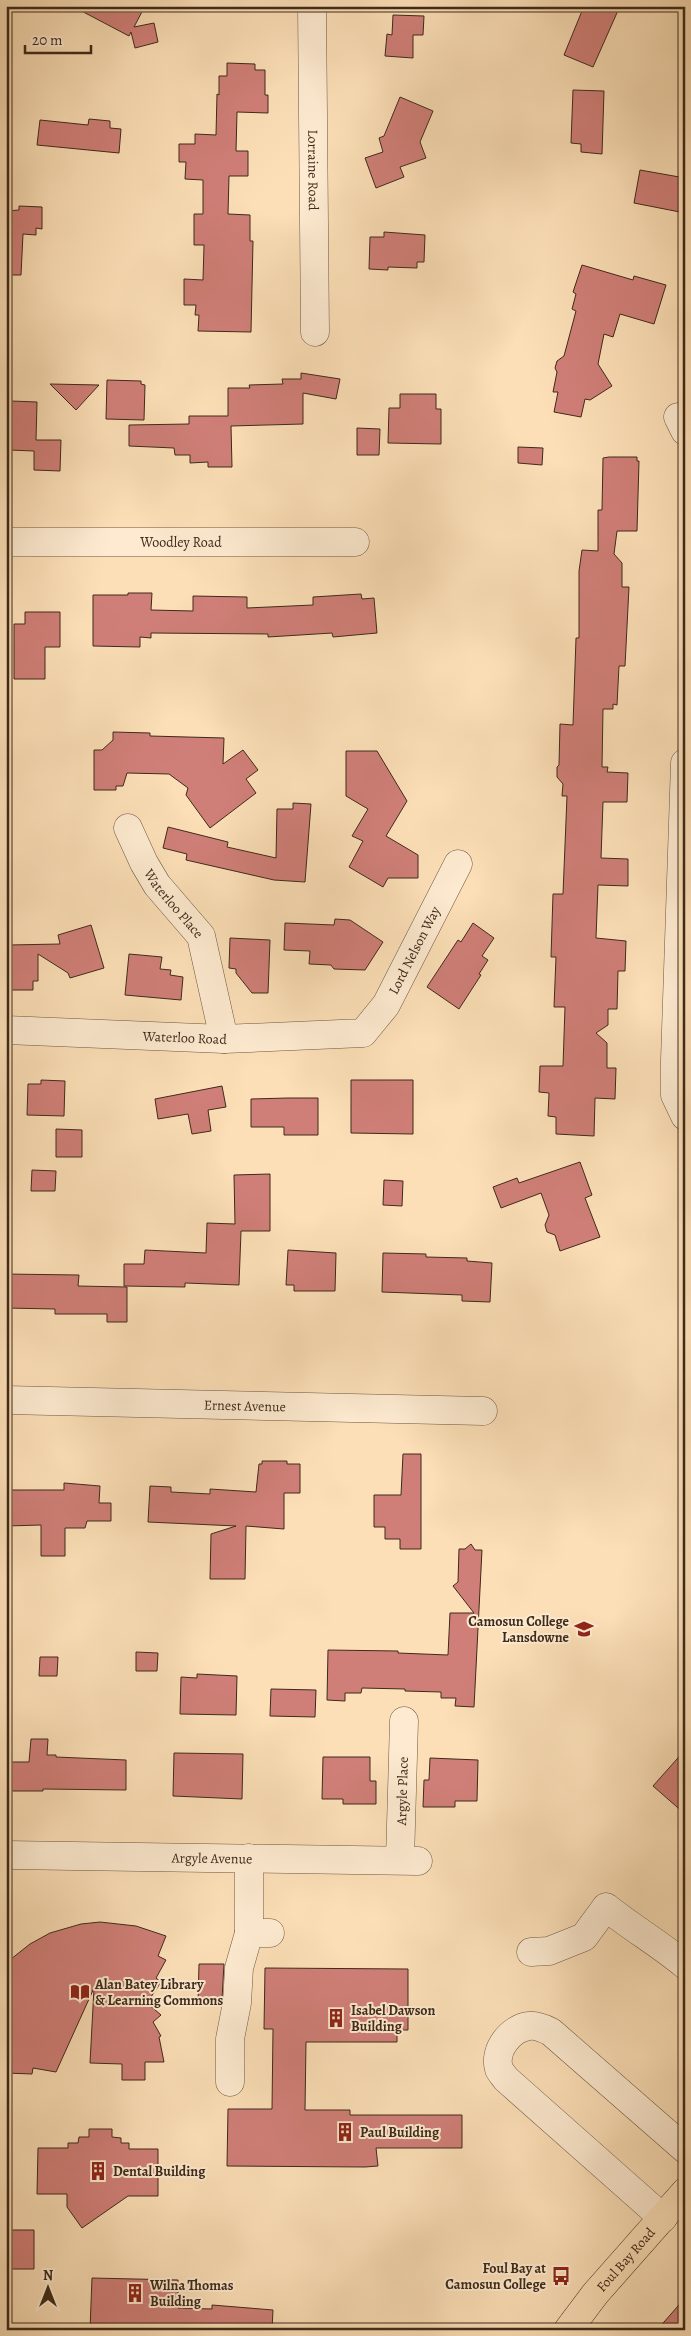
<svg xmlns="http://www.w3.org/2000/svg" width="691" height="2336" viewBox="0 0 691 2336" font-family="Alegreya,serif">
	<rect width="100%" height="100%" fill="#fcdfb7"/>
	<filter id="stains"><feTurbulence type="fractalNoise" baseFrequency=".004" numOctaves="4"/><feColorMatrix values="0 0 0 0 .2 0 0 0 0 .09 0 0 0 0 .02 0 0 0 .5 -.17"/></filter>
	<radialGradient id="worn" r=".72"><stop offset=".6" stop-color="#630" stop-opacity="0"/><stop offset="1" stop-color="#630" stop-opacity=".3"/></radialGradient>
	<path fill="#d07f78" stroke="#3e2a1a" d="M72,6H145L134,27L154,23L158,42L135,48L131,32L129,36Z
		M584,6H620L593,67L564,55Z
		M393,15L424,16L423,35H413V58L385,56L387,34L392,35Z
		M227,63L255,64V70H265V95H268V113L237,112L236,151H248V176H229L228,214L250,215V241H253L251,332L198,331L199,315H195L196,305H184V279L203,280L204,245H194V214H203V180L185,179L186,162H179V144H195V134L216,135L217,94L219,95V76H227Z
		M573,90L604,91L602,154L581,152V144L571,143Z
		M400,97L433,111L420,142L426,158L400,167L404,177L376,188L365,158L383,152L379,138L384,136Z
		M89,119L110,121V128L121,129L119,153L37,145L40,120L88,125Z
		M640,170L685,178V213L634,203Z
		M19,206L42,207V229L36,228V235L23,234L21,275H6V211L19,210Z
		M384,232L425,235L424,262H417V268L388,267V270L369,269L370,237H384Z
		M582,265L633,280L634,276L666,285L654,324L620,314L613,337L604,334L598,364L612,386L590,400L585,399L581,417L554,412L558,392H553L557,372L555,368L557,361L564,356L576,311L572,309L576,294L573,292Z
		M301,373L340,379L336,399L303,393V424L231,426L232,467H208V462L190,463V455H175L174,448L129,446V425L189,424V416H228V388H250L249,385L283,384L282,379H301Z
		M107,380L141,381V384L145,385L144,420L106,419Z
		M50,384L99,385L76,410Z
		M400,394H436V409H441V444L388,443L389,408H400Z
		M11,401L37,402L36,440H61L60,471L34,470V451L9,450V448H6V411H11Z
		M357,428L380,429L379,455H357Z
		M518,447L543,448L542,465L518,463Z
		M609,457H637V461H639L637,531H617L614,554L622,563V587H629L625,666H619L617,705L613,704V709H603L602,767H608L607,772L628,773L627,802H603L601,858L628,859V886L598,885L596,938L626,941L625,971H618L617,1009H608V1025L596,1033L607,1043V1068H616L615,1099L595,1098L594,1136L556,1134V1117L548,1116L549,1093L539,1092L540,1066H563L565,1007H554L556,957H551L553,894H563L567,796H562L563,784L557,777V767L559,765L560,724L573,725L576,638H579V571L582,550L598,551V510H602L603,458Z
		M128,593H152L151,610L193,611V596L247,597V608L313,605V597L361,594L362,599L374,598L377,633L333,637L332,633L268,637V634L151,633V638L140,637V647L93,646V595H128Z
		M25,612H60V647H45V679H14V624H25Z
		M113,732L150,733V736L224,738L223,764L243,750L258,770L246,779L256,793L210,828L186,795L188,788L169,774L127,773L123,786H116V790H94V750H102L113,740Z
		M346,751H377L407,801L386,836L418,855V878H388L383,887L349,867L363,841L352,836L368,809L346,796Z
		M293,803L311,804L305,882L274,880L186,860L187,854L163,848L168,827L228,842L227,847L276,858L277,809H293Z
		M335,919L350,920L383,942L365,970L334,969L331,965L309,964L310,951L284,950L285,923L334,925Z
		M473,923L494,938L482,956L488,960L479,974L481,975L459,1009L427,987L458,940L461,942Z
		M91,925L104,968L70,978L68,973L38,954V981H33V990H11V985H6V952H9V945L60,944L58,935Z
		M230,938L270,940L268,993H252L236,973V969L229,968Z
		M129,954L162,957L160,969L171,970L170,975L183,977L181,1000L125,995Z
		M41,1080L65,1081L64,1116L27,1115L28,1084H41Z
		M351,1080H413V1134L351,1133Z
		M222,1086L226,1107L208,1110L211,1131L192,1134L188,1114L158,1119L155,1099Z
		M288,1098H318V1135H284V1127H251V1099Z
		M56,1129L82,1130V1157H56Z
		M580,1162L592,1195L585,1198L600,1237L560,1251L555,1235L547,1232L545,1225L549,1215L541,1193L501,1208L493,1187L517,1178L519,1183Z
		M32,1170L56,1171L55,1191H31Z
		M270,1174V1231H241L239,1285L185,1283V1287L124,1286V1264H144L145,1250L206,1253L207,1223L235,1224L234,1175Z
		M384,1180L403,1181L402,1206L383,1205Z
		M288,1250L336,1253L335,1291H294V1285H286Z
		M383,1253L426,1254V1257L467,1258V1261L492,1263L490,1302L462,1301V1295L382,1292Z
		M6,1274L79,1275L78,1286L127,1287V1322H107V1314H55V1309L6,1308Z
		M403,1454H421V1549H400V1539H385V1527H374V1495H401Z
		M262,1461H287V1464H300V1493H284V1529L246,1526L245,1579H210L211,1534L236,1526L148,1522L150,1486L171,1487V1492L210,1494V1489L256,1492L259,1464H262Z
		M64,1483L100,1486L99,1503H111V1521H87L85,1528H65V1556H41V1525L6,1526V1490H64Z
		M471,1544L475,1550H482L474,1707L455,1706L456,1698H441V1692L405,1691V1689L362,1688L361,1693H345V1701L327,1700L328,1650L398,1651V1653L448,1655L450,1613H474L453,1586L458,1582L459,1549H465Z
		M136,1652L158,1653L157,1671H136Z
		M40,1657H58L57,1676H39Z
		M197,1674L237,1676L236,1715L180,1714L181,1677L197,1678Z
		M271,1689L316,1690L315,1717L270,1716Z
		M31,1739H48L47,1755H56V1757L126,1760V1790L43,1789V1791H6V1762H29Z
		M685,1750V1814L653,1786Z
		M174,1753L243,1754L242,1799L173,1796Z
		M323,1757H370V1781H376V1804H343V1799H322Z
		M430,1758L478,1760L477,1801H455V1807H423L424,1780H429Z
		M100,1922L136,1926L166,1936L158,1956L166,1960L156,1978L161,1982L147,2003L161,2015L153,2022L161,2036L159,2037L164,2062H145V2080H122V2064L90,2063L94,1988L56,2072L33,2068L32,2074L6,2073V1963L30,1944L50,1933L81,1924Z
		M199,1964H224L222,1999H216V2004H198Z
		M265,1968L408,1969V2030H397V2042H306L305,2110H350V2115H462V2148H376L378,2166L365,2167L227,2166L228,2109H272L273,2029H264Z
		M89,2129H112V2137L121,2138V2143H129V2149H158V2196H128L82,2228L67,2207V2194H37L38,2148H68V2143H78L79,2137H89Z
		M6,2230H34V2269H6Z
		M92,2278L178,2280V2308L212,2309V2305L273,2310L272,2330H90Z
		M685,2298V2330H657Z"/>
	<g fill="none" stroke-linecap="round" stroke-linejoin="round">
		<g stroke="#6e5741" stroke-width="29">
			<g id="minor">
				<path id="s1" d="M312,6L315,332"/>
				<path d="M678,417L685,431"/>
				<path id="s2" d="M6,542H355"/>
				<path d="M685,763L675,1060V1095L685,1116"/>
				<path id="s3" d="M128,828L144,863L157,885L201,936L224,1039"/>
				<path id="s4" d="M6,1030L224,1039L363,1033L386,1005L458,864"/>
				<path id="s5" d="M6,1400L483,1411"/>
				<path id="s6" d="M6,1855L418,1861"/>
				<path d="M249,1858V1933H270"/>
				<path id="s7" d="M400,1860L404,1721"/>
				<path d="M531,1952L549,1951L584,1937L606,1907C632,1928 660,1944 685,1965"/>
				<path d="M230,2082V2039L237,2003L239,1968L249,1933"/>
				<path d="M663,2218L506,2079C504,2076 500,2072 499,2069C493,2050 511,2028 529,2026C536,2025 545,2029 551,2032L685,2149"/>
			</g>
		</g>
		<g stroke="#3e2a1a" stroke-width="29">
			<g id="major">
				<path id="s8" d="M568,2330L595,2294L685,2192"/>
			</g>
		</g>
		<use href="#minor" stroke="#fdead0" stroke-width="28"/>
		<use href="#major" stroke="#fcdfb7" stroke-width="28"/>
	</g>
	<defs>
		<g id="university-bare" transform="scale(1.5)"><path d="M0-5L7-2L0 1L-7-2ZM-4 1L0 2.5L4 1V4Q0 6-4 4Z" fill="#8f2418" stroke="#fdead0" stroke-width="2.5" paint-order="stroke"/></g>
		<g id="library-bare" transform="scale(1.5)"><path d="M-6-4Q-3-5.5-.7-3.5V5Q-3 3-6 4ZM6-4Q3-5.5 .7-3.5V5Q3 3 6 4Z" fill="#8f2418" stroke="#fdead0" stroke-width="2.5" paint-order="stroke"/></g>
		<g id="building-bare" transform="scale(1.5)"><path d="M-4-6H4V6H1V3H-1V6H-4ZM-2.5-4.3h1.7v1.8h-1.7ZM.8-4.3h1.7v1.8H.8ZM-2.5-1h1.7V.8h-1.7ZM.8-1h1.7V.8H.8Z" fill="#8f2418" stroke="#fdead0" stroke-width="2.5" paint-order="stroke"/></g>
		<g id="bus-bare" transform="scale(1.5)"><path d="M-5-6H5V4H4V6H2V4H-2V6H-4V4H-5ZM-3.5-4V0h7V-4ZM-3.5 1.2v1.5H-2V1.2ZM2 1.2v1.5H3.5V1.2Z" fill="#8f2418" stroke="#fdead0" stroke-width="2.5" paint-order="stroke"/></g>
	</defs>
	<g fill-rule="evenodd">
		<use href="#university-bare" x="584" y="1629"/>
		<use href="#library-bare" x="80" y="1992"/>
		<use href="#building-bare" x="336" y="2018"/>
		<use href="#building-bare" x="345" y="2132"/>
		<use href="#building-bare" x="98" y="2171"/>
		<use href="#bus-bare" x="561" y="2276"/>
		<use href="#building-bare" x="135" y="2293"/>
	</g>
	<g text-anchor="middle" stroke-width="4" stroke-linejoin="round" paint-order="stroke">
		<g font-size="14" fill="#3e2a1a" stroke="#fdead0">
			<text dy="5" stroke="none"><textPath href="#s1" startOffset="164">Lorraine Road</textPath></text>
			<text dy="5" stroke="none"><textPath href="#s2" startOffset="175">Woodley Road</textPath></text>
			<text dy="5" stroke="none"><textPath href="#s3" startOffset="89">Waterloo Place</textPath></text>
			<text dy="5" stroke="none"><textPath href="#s4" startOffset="455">Lord Nelson Way</textPath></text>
			<text dy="5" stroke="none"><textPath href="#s4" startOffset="179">Waterloo Road</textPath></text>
			<text dy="5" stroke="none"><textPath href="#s5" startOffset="239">Ernest Avenue</textPath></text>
			<text dy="5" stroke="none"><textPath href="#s7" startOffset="69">Argyle Place</textPath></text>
			<text dy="5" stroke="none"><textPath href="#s6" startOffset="206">Argyle Avenue</textPath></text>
			<text dy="5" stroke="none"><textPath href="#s8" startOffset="91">Foul Bay Road</textPath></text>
		</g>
		<g font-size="14" font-weight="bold" fill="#3e2a1a" stroke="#fdead0" text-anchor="start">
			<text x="569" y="1626" text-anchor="end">Camosun College<tspan x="569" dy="16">Lansdowne</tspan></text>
			<text x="95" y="1989">Alan Batey Library<tspan x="95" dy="16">&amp; Learning Commons</tspan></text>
			<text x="351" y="2015">Isabel Dawson<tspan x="351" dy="16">Building</tspan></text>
			<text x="360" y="2137">Paul Building</text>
			<text x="113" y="2176">Dental Building</text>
			<text x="546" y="2273" text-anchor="end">Foul Bay at<tspan x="546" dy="16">Camosun College</tspan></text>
			<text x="150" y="2290">Wilna Thomas<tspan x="150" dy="16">Building</tspan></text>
		</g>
	</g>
	<rect width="691" height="2336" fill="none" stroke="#fcdfb7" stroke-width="25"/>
	<rect x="8" y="8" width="676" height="2321" fill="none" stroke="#3e2a1a" stroke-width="2.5"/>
	<rect x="12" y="12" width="666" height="2311" fill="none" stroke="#3e2a1a"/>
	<g transform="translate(48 2288)" stroke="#fdead0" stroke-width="4" paint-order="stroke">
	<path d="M0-4L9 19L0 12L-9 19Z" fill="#3e2a1a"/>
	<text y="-8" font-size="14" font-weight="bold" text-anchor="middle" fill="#3e2a1a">N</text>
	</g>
	<path d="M25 45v8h66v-8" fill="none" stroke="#3e2a1a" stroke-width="2.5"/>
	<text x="32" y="45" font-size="15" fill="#3e2a1a" stroke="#fdead0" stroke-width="4" paint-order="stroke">20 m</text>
	<rect width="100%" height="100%" filter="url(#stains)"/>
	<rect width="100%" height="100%" fill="url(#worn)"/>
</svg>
